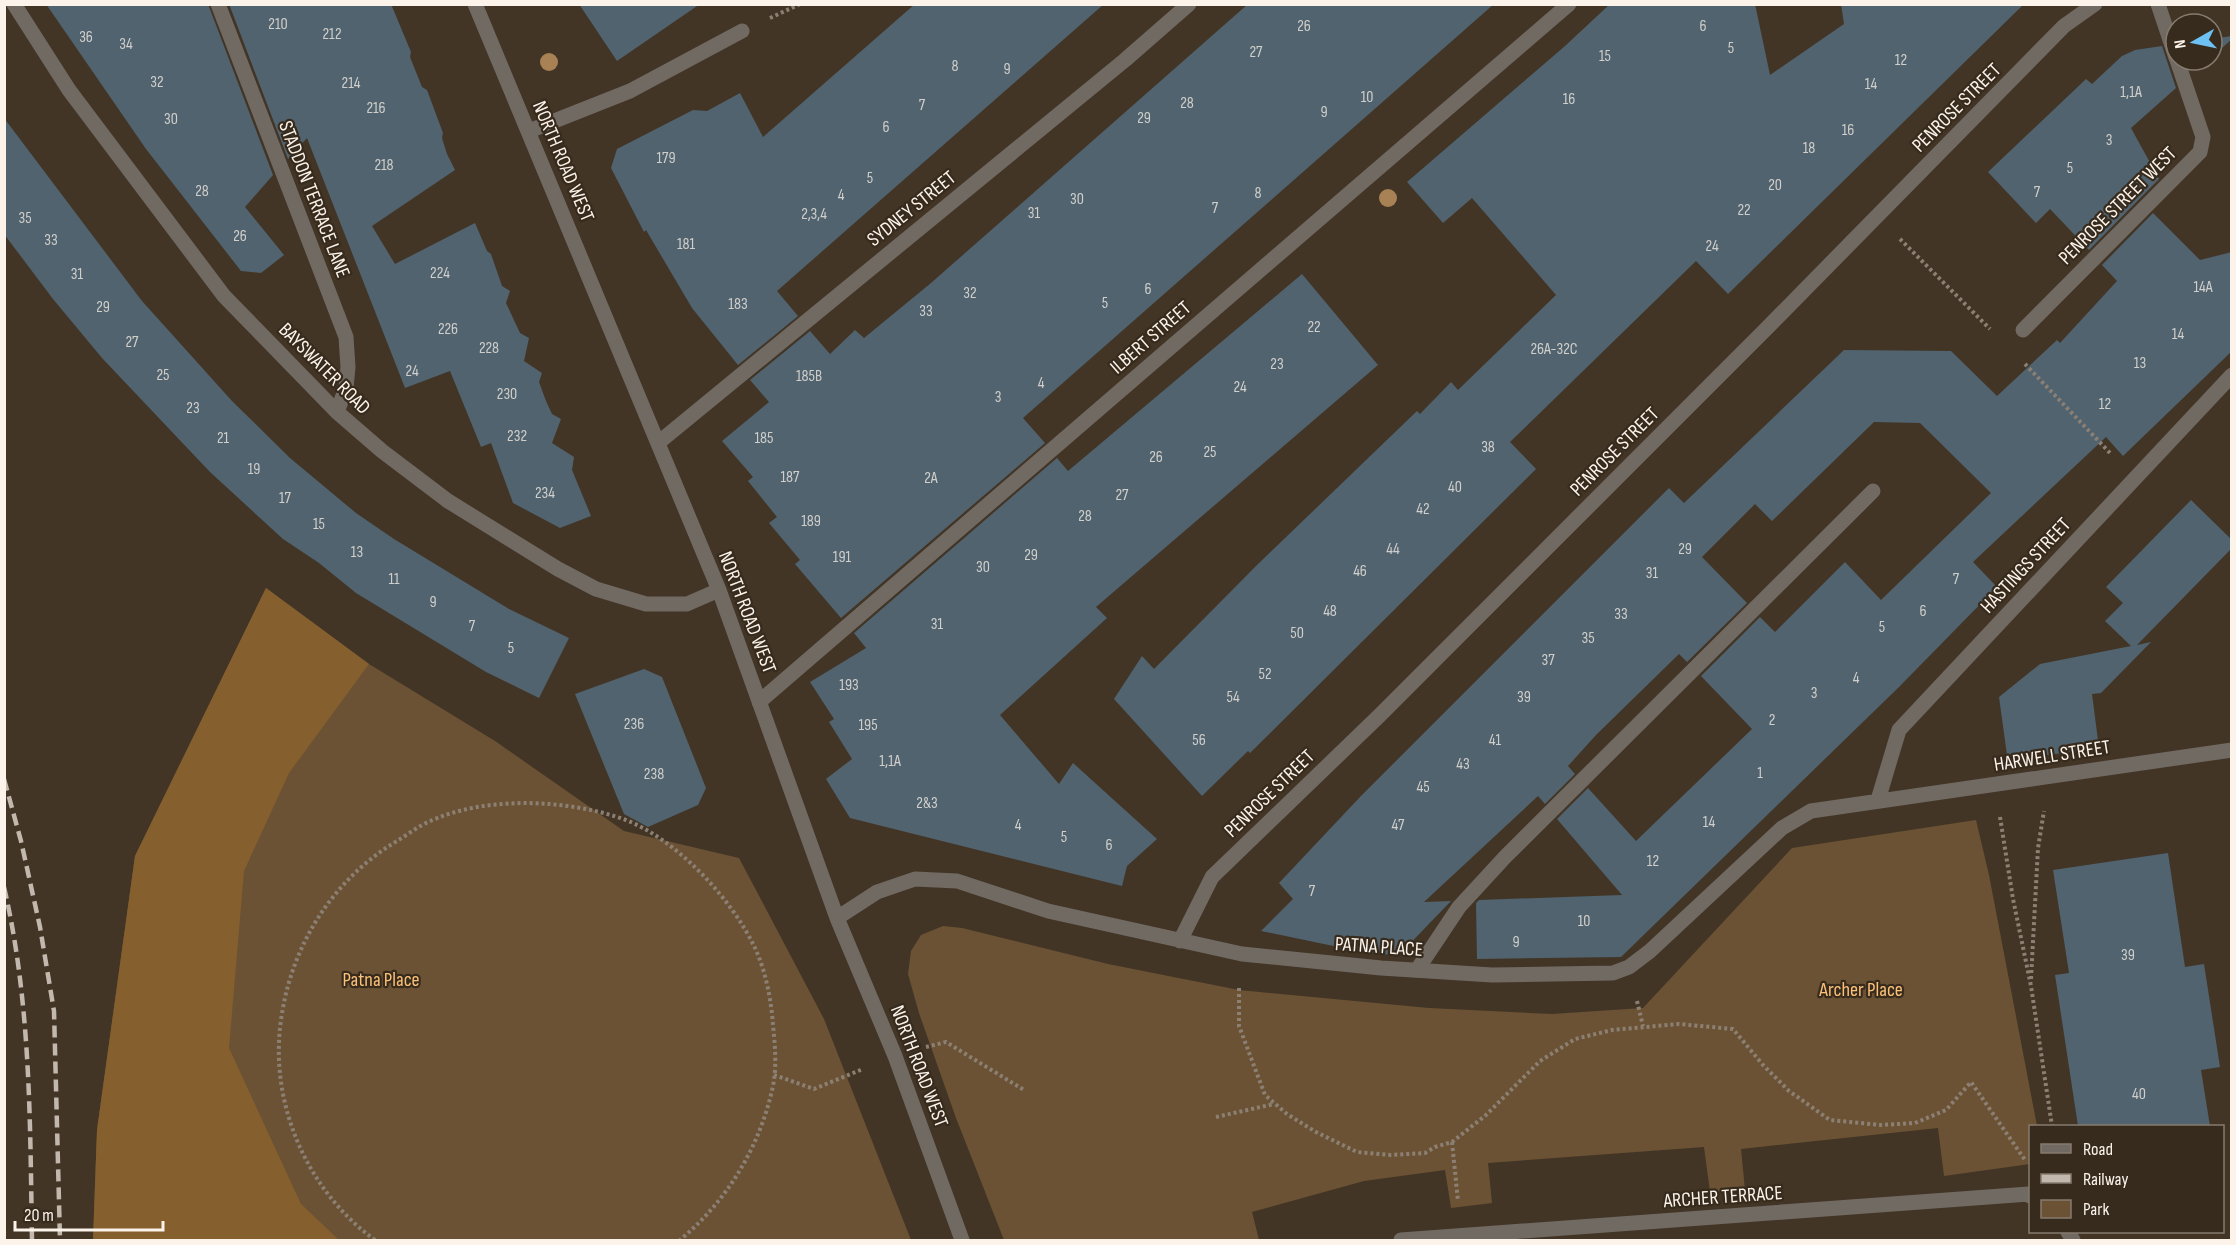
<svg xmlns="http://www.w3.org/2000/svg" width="2236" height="1245" viewBox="0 0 2236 1245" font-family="'Sofia Sans Condensed',sans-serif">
	<rect width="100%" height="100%" fill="#423526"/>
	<path fill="#6b5234" d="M266,588L369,664L495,741L624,831L739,858L824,1019L911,1240H93L97,1130L135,856Z
		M1976,820L1989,875L2037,1126H2030V1164L1944,1176L1938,1128L1741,1149L1745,1190L1710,1192L1704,1147L1488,1163L1492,1203L1451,1208L1445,1170L1364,1181L1252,1212L1259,1240H1004L956,1118L919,1013L908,974L911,951L921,935L943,926L962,928L1108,964L1239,990L1429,1008L1552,1014L1643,1008L1792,848Z"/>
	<path fill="#855f2e" d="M266,588L369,664L289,773L244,871L229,1048L301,1204L339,1240H93L97,1130L135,856Z"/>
	<path fill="#50636f" d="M46,4H208L273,175L245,207L284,255L261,273L241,271L146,149Z
		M229,4H391L411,52L410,57L422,87L427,90L443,133L442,138L447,154L455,170L372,226L395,264L475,223L487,251L491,254L502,286L510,291L506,303L520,333L529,338L524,361L542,373L539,382L546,401L552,414L561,419L552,443L574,457L572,470L591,516L560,528L513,503L491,443L481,447L450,371L405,388L307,138L288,159Z
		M579,4H700L617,61Z
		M915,4H1104L777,291L798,316L738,365L692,308L646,230L644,232L611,168L617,149L693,110L707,111L740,93L763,137Z
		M1248,4H1494L1023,418L1045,443L841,618L795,564L800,560L769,523L777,517L748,481L753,477L722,441L769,402L750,380L810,331L830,354L855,330L864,338L931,283Z
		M1610,4H1755L1770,75L1844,24L1841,4H2024L1728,294L1696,261L1510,442L1536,469L1250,753L1248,751L1202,796L1114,699L1142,656L1154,669L1256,566L1417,411L1420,414L1451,382L1458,390L1556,295L1472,198L1443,223L1407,182L1565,46Z
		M2232,36V39L2212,57V39Z
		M2162,46L2176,88L2131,128L2159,179L2089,250L2050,209L2036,223L1988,172L2086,79L2092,84L2122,56L2135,50Z
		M4,118L142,301L232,401L290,458L356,513L394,539L509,609L569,638L539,698L486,672L356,593L319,563L283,539L210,472L102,358L53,299L4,234Z
		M2153,213L2200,260L2232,252V351L2123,456L2106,437L1973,562L1997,587L1899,687L1621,957L1477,959L1476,903L1479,900L1622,895L1557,819L1588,788L1636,841L1752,729L1701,676L1760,617L1775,632L1845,562L1881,600L1991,493L1920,423L1874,422L1772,521L1755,504L1702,557L1747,603L1687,662L1679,654L1596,735L1568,766L1575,774L1545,804L1538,796L1424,902L1451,901L1398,956L1343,948L1261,931L1293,899L1279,883L1360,797L1669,488L1684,503L1844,350L1951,351L1997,396L2057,340L2060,343L2117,281L2102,265Z
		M1302,274L1378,365L1096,607L1107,618L1000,715L1059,784L1073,763L1157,839L1127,866L1122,886L850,818L826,779L852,759L829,722L834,719L810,682L866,648L854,633L1057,458L1068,471Z
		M2191,500L2232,540V548L2137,645L2151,642L2101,693L2092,694L2099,748L2040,756L2039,751L2007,755L1999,697L2040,664L2131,646L2105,621L2123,603L2106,587Z
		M644,669L662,677L706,788L698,805L648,827L624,814L575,694Z
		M2168,853L2185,967L2204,964L2220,1067L2201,1070L2210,1126H2078L2055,975L2069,973L2053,870Z"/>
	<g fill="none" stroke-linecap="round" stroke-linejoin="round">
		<path stroke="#8c8074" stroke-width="4" stroke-dasharray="3 3" stroke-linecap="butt" d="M770,18L800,4
			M1900,239L1990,329
			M2025,364L2111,454
			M2000,817L2013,899L2031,986L2052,1126
			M2031,979L2038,848L2044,811
			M1239,988V1026L1265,1095L1287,1114L1316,1132L1357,1152L1390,1155L1425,1153L1435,1147L1452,1142L1486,1115L1540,1061L1575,1039L1612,1030L1679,1024L1733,1029L1763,1065L1789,1091L1830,1120L1881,1125L1915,1123L1946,1110L1971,1082L2025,1160
			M1637,1001L1643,1026
			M926,1047L946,1042L1024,1090
			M774,1075L814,1089L863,1069
			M1216,1117L1274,1104
			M1452,1142L1458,1201
			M375,1240C307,1191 269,1103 281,1020C291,946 332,880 397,841C407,835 417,827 428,822C465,805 509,801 549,804C575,806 601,811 626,820C677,840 732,899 755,948C766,972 771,999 773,1025C775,1045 777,1066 773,1086C760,1147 727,1201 680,1240"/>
		<path stroke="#716a63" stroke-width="15" d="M218,4L346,337L348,367L346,388L337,412
			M2158,4L2176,58
			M529,131L630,91L742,31
			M2023,330L2200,152L2203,137L2177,60
			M1417,970L1459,907L1505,857L1873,491"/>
		<path stroke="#716a63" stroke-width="15" d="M14,4L69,90L224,296L337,412L382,451L448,501L558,569L596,589L646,604H687L719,590
			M475,4L719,590L837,918L895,1056L962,1240
			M658,443L1125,60L1189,4
			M759,702L1569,4
			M1878,800L1899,730L2232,375
			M837,918L877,892L915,879L957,881L1048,911L1242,954L1381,968L1492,975L1613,973L1629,967L1650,951L1782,828L1811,811L2232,750
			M1180,941L1212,877L1379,716L1768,327L2064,26L2095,4
			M2068,1232L2073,1240
			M1401,1240L2029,1194L2030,1196"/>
		<path stroke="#c2b8ad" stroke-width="4.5" stroke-dasharray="12 6" stroke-linecap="butt" d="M4,779L21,841L40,927L54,1011L60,1240
			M4,887C31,1003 30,1123 32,1240"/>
	</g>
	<g fill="#a88254">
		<circle cx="549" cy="62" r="9"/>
		<circle cx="1388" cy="198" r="9"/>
	</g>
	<g text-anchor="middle" stroke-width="4.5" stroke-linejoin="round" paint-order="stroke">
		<g font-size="16" fill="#d1cfcb">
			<text x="278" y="29">210</text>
			<text x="1304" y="31">26</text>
			<text x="1703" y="31">6</text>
			<text x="332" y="39">212</text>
			<text x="86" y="42">36</text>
			<text x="126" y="49">34</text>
			<text x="1731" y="53">5</text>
			<text x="1256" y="57">27</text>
			<text x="1605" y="61">15</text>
			<text x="1901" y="65">12</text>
			<text x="955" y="71">8</text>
			<text x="1007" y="74">9</text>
			<text x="157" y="87">32</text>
			<text x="351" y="88">214</text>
			<text x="1871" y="89">14</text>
			<text x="2131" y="97">1,1A</text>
			<text x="1367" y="102">10</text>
			<text x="1569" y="104">16</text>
			<text x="1187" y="108">28</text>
			<text x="922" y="110">7</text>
			<text x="376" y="113">216</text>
			<text x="1324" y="117">9</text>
			<text x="1144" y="123">29</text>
			<text x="171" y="124">30</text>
			<text x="886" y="132">6</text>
			<text x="1848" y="135">16</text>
			<text x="2109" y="145">3</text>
			<text x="1809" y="153">18</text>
			<text x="666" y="163">179</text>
			<text x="384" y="170">218</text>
			<text x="2070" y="173">5</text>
			<text x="870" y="183">5</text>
			<text x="1775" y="190">20</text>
			<text x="202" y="196">28</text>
			<text x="2037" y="197">7</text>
			<text x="1258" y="198">8</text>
			<text x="841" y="200">4</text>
			<text x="1077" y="204">30</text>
			<text x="1215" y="213">7</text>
			<text x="1744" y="215">22</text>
			<text x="1034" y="218">31</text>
			<text x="814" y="219">2,3,4</text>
			<text x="25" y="223">35</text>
			<text x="240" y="241">26</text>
			<text x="51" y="245">33</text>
			<text x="686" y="249">181</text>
			<text x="1712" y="251">24</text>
			<text x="440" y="278">224</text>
			<text x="77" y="279">31</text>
			<text x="2203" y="292">14A</text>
			<text x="1148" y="294">6</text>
			<text x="970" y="298">32</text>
			<text x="1105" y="308">5</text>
			<text x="738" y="309">183</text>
			<text x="103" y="312">29</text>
			<text x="926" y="316">33</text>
			<text x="1314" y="332">22</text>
			<text x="448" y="334">226</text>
			<text x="2178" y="339">14</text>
			<text x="132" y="347">27</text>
			<text x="489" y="353">228</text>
			<text x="1554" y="354">26A-32C</text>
			<text x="2140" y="368">13</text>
			<text x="1277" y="369">23</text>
			<text x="412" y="376">24</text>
			<text x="163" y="380">25</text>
			<text x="809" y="381">185B</text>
			<text x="1041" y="388">4</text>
			<text x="1240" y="392">24</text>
			<text x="507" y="399">230</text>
			<text x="998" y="402">3</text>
			<text x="2105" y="409">12</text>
			<text x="193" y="413">23</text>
			<text x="517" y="441">232</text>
			<text x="223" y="443">21</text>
			<text x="764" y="443">185</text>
			<text x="1488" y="452">38</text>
			<text x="1210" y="457">25</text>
			<text x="1156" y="462">26</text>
			<text x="254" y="474">19</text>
			<text x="790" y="482">187</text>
			<text x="931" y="483">2A</text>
			<text x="1455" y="492">40</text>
			<text x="545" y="498">234</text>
			<text x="1122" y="500">27</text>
			<text x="285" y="503">17</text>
			<text x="1423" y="514">42</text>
			<text x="1085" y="521">28</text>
			<text x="811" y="526">189</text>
			<text x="319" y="529">15</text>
			<text x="1393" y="554">44</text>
			<text x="1685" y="554">29</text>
			<text x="357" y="557">13</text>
			<text x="1031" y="560">29</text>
			<text x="842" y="562">191</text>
			<text x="983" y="572">30</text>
			<text x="1360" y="576">46</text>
			<text x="1652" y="578">31</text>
			<text x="394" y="584">11</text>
			<text x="1956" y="584">7</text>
			<text x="433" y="607">9</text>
			<text x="1330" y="616">48</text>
			<text x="1923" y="616">6</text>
			<text x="1621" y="619">33</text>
			<text x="937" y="629">31</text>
			<text x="472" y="631">7</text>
			<text x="1882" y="632">5</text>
			<text x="1297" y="638">50</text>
			<text x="1588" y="643">35</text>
			<text x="511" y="653">5</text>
			<text x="1548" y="665">37</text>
			<text x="1265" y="679">52</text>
			<text x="1856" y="683">4</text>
			<text x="849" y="690">193</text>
			<text x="1814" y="698">3</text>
			<text x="1233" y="702">54</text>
			<text x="1524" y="702">39</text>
			<text x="1772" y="725">2</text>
			<text x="634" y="729">236</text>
			<text x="868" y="730">195</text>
			<text x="1199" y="745">56</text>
			<text x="1495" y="745">41</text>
			<text x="890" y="766">1,1A</text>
			<text x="1463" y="769">43</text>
			<text x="1760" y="778">1</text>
			<text x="654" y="779">238</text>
			<text x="1423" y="792">45</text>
			<text x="927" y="808">2&amp;3</text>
			<text x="1709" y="827">14</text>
			<text x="1018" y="830">4</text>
			<text x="1398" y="830">47</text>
			<text x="1064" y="842">5</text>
			<text x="1109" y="850">6</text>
			<text x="1653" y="866">12</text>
			<text x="1312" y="896">7</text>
			<text x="1584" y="926">10</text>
			<text x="1516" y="947">9</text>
			<text x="2128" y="960">39</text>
			<text x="2139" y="1099">40</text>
		</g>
		<g font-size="20" fill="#fcf3ea" stroke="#372b1d">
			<text transform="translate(1956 107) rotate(-45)" y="7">PENROSE STREET</text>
			<text transform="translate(564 161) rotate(67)" y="7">NORTH ROAD WEST</text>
			<text transform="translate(315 199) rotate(69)" y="7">STADDON TERRACE LANE</text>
			<text transform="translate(2117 205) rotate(-45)" y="7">PENROSE STREET WEST</text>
			<text transform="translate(911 208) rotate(-39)" y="7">SYDNEY STREET</text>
			<text transform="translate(1150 337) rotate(-41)" y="7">ILBERT STREET</text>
			<text transform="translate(325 368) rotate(45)" y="7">BAYSWATER ROAD</text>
			<text transform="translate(1614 451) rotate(-45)" y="7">PENROSE STREET</text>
			<text transform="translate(2025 565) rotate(-47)" y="7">HASTINGS STREET</text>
			<text transform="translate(748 612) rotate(69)" y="7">NORTH ROAD WEST</text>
			<text transform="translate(2052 755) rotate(-9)" y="7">HARWELL STREET</text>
			<text transform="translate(1269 793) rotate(-44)" y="7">PENROSE STREET</text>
			<text transform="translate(1379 946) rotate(4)" y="7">PATNA PLACE</text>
			<text transform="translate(920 1066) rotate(69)" y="7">NORTH ROAD WEST</text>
			<text transform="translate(1723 1196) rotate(-4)" y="7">ARCHER TERRACE</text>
		</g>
		<g font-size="20" fill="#fcc179" stroke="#372b1d">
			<text x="381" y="986">Patna Place</text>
			<text x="1861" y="996">Archer Place</text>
		</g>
	</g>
	<rect width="2236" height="1245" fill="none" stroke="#fcf3ea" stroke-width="12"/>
	<rect x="2029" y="1125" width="195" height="108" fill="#372b1d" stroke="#867b6f" stroke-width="1.5"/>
	<rect x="2041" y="1144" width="30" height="9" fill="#716a63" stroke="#867b6f" stroke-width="1.5"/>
	<text x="2083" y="1155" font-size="18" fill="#fcf3ea">Road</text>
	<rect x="2041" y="1174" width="30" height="9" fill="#c2b8ad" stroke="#867b6f" stroke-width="1.5"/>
	<text x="2083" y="1185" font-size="18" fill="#fcf3ea">Railway</text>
	<rect x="2041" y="1200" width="30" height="18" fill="#6b5234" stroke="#867b6f" stroke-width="1.5"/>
	<text x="2083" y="1215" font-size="18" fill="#fcf3ea">Park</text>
	<g transform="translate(2194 42) rotate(261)"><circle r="28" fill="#372b1d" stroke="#867b6f" stroke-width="1.5"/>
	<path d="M0-4.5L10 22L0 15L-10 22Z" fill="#6ec2f3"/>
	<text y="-9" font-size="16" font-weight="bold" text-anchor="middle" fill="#fcf3ea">N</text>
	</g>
	<path d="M15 1221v9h148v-9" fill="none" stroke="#fcf3ea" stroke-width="3"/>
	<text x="24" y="1221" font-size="18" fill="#fcf3ea" stroke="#372b1d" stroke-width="4.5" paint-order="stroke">20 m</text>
</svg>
